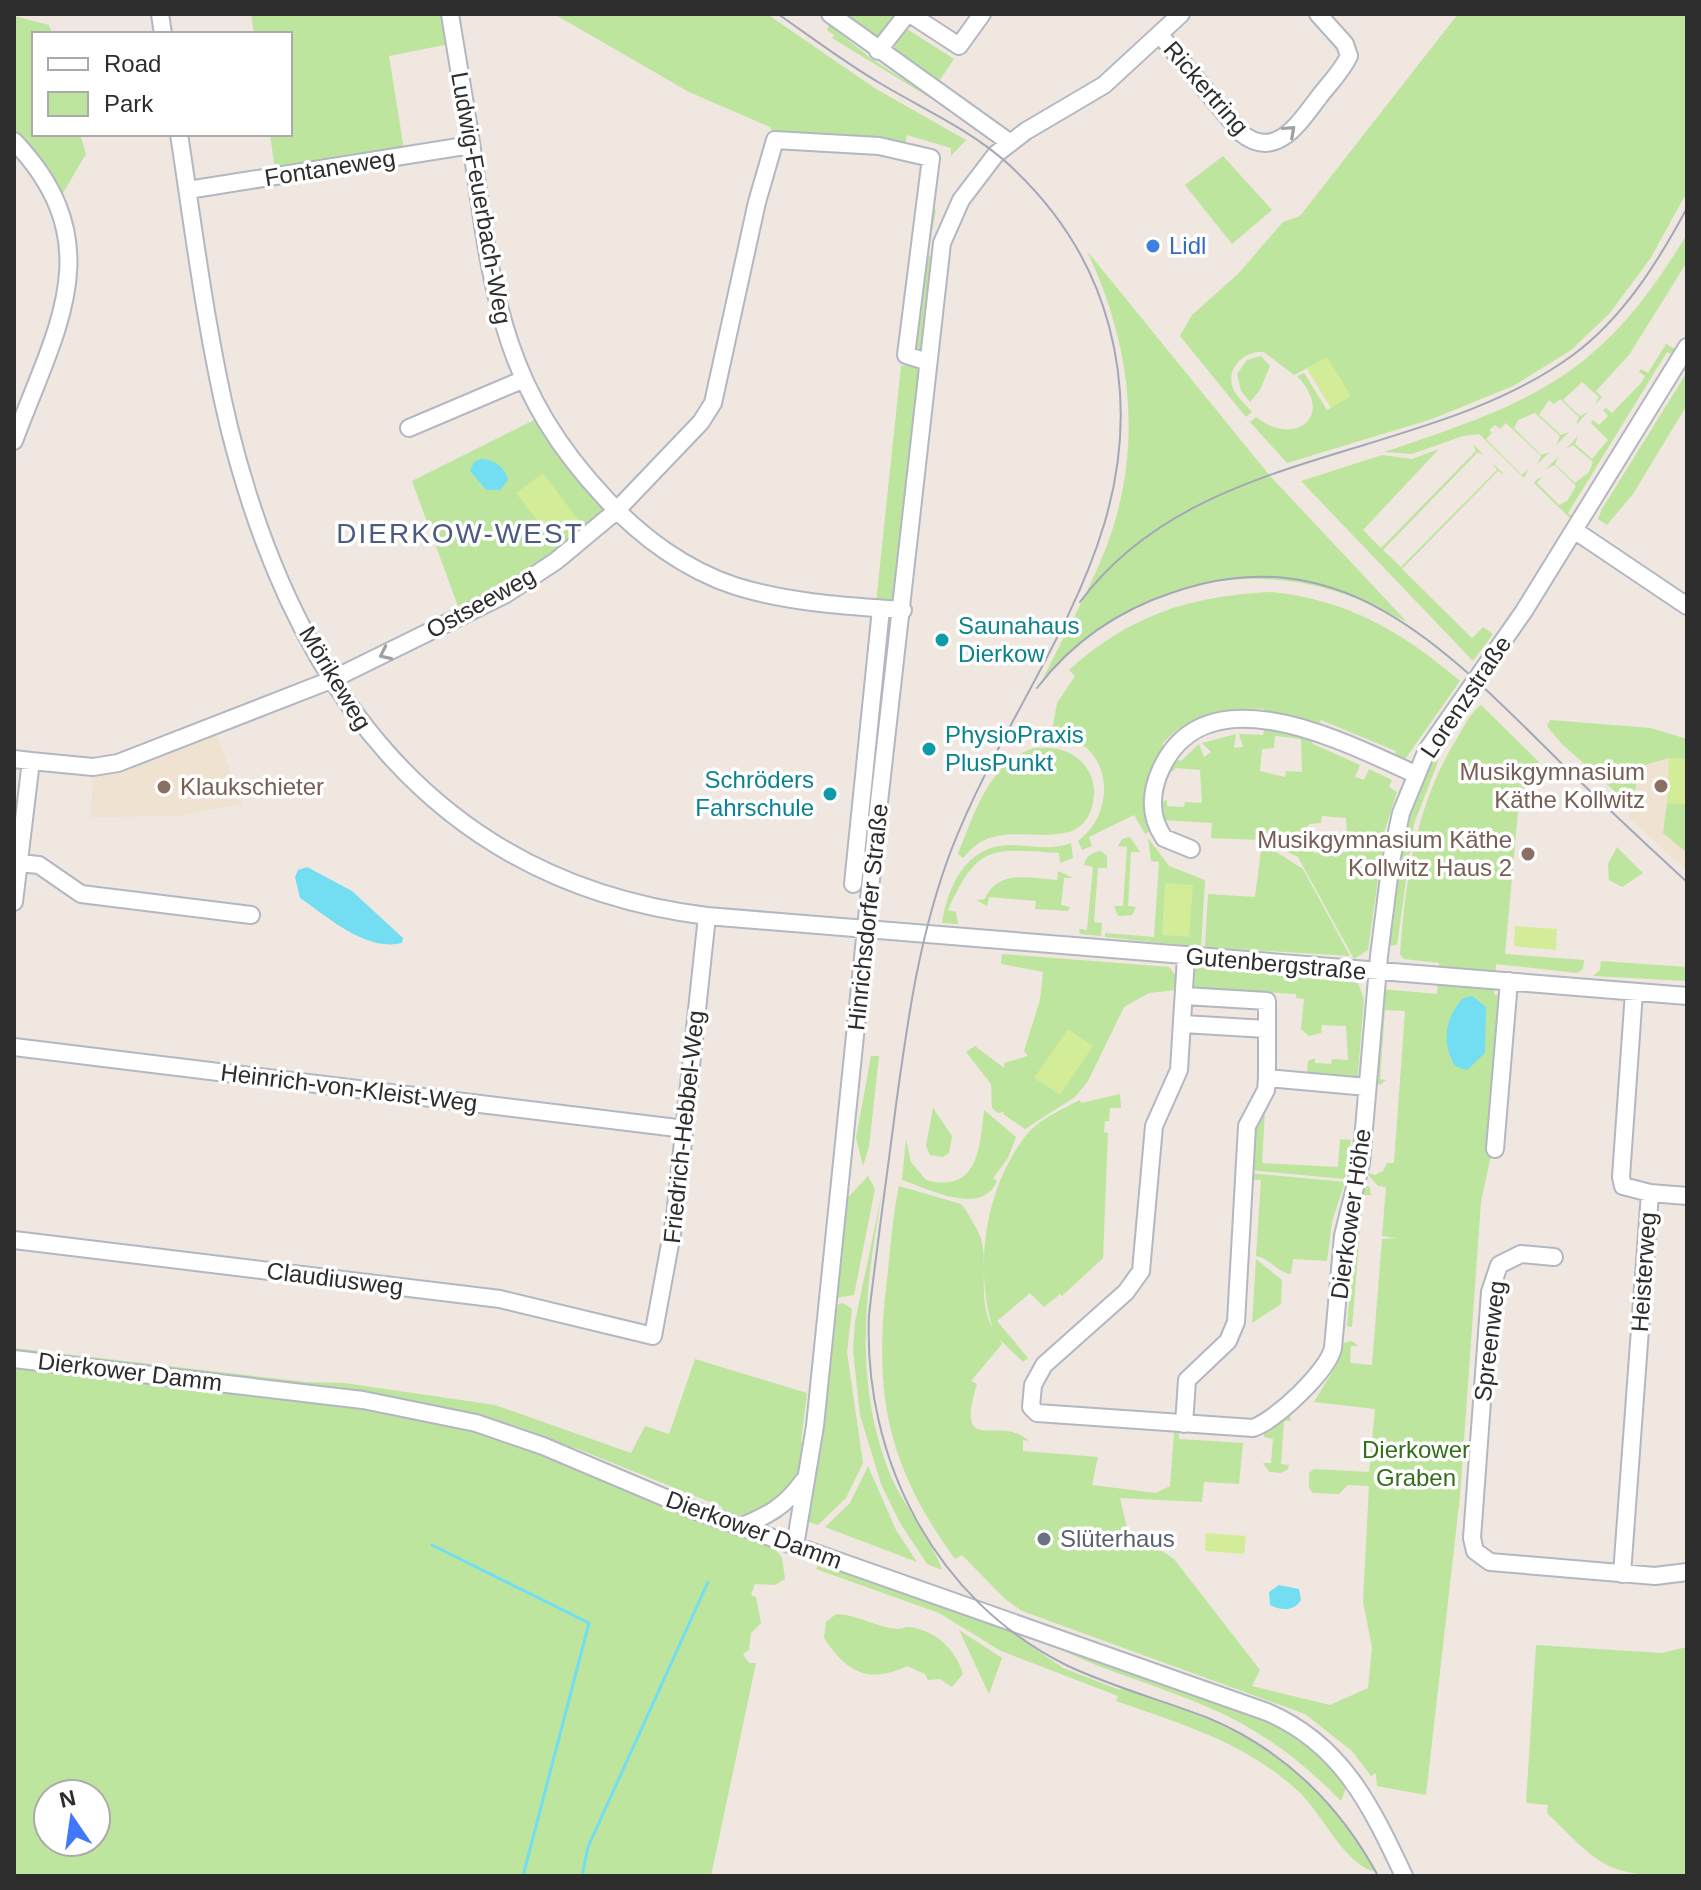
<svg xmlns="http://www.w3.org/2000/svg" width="1701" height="1890" viewBox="0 0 1701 1890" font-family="Helvetica,sans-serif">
	<rect width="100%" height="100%" fill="#efe7e0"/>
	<path fill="#f0e2d0" d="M215,730L242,804L178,816L91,817L93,769Z
		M1650,734L1687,745V870L1629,818Z"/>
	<path fill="#bde59d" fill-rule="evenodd" d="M251,14H450L454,43L389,56L405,156L276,177L270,134H290V34H254Z
		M554,14H767L876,89L966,140L951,156V148L907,135L904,150L775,140L770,127L689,92Z
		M845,14H900L879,41Z
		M917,14L907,29L954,59L939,81L893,50L912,16Z
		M1458,14H1687V192L1650,259L1609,314L1571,350L1513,386L1432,419L1287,463L1250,422L1256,417C1295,448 1336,416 1297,376L1304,373L1327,410L1350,396L1327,358L1294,375L1264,352C1247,350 1227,366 1232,385C1234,395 1245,404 1252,412L1246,417L1180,336L1192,315L1238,274L1283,222L1300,216Z
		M14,16L49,25L52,34H34V134H80L86,154L58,201L14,141Z
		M829,25L872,59L976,126L832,38L834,35L827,30Z
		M1223,156L1272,210L1232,244L1185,185Z
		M924,203L936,210L928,255L938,263L928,362L906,355Z
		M1687,234V262L1629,355L1596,391L1602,397L1595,405L1599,397L1582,382L1563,400L1580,416L1588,412L1576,425L1579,417L1560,399L1554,404L1549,400L1539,415L1561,435L1569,432L1556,445L1560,436L1535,413L1518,420L1514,428L1541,455L1550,452L1537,464L1541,456L1506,423L1500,429L1495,425L1489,430L1492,433L1486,439L1522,475L1528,469L1525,477H1523L1479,434L1463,436L1412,454L1384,452C1536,401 1602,376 1687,234Z
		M1087,251L1270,476L1408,623C1278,548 1142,569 1042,681C1063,637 1088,594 1106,548C1144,449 1132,346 1087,251Z
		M1666,344L1677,350L1674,356L1667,352L1568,513L1573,517L1570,518L1534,483L1536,480L1542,477L1537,483L1559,505L1567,501L1576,486L1555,465L1546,469L1559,456L1555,464L1575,483L1589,472L1593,462L1573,445L1566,449L1578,436L1575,444L1592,459L1608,440L1591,423L1593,420L1599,425L1608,416L1603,410L1606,408L1612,413L1642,382L1645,376L1639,372L1641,369L1648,373Z
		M1261,356L1270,366L1260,390L1250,402L1241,391L1237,374L1247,360Z
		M921,364L898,600L876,603L901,366Z
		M1687,372V405L1633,494L1607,525L1598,519L1602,509Z
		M542,416L616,511L462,617L412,481Z
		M1473,444L1485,456L1478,452L1383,550L1401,567L1497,470L1492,463L1505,475L1498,471L1402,569L1472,638L1483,627L1493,634L1473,661L1301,481L1382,455L1412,459L1439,449L1363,530L1381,548L1476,451Z
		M1270,592C1346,599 1403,632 1460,681L1403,762L1393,758L1396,751L1321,720L1315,731L1263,721L1264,709C1223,707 1190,713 1162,744L1171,752L1153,830L1145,834L1134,815L1089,837L1092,846L1082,850L1078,841C1121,810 1110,735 1051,736L1057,703L1075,676L1069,670C1130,615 1190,596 1270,592Z
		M1481,705L1539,762L1519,800L1505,954L1584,960L1583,969L1577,973L1496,964L1494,995L1504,996L1491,1155L1481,1202L1460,1496L1426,1795L1377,1786L1376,1773L1371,1776L1352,1751L1305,1714L1022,1611L1005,1599L962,1555L955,1559C884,1461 873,1389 888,1271C891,1242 893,1214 899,1186L961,1204L965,1209C972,1221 982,1234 983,1249C986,1276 979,1305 993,1329C974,1269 985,1189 1024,1138C1037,1120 1061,1110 1080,1100L1081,1103L1120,1094L1121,1108H1110L1109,1121H1105L1104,1132L1108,1133L1103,1258L1062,1296L1060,1294L1044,1307L1030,1293L997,1321L1028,1358L1023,1362L1000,1340L1002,1344L971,1381L977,1384C954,1459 999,1413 1029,1441L1023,1440V1451L1098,1457L1092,1485L1156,1493L1170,1486L1174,1432L1167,1428L1179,1429V1439L1243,1443L1239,1484L1204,1482L1202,1502L1120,1498L1127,1528L1174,1559L1260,1670L1252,1686L1330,1705L1368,1688L1372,1648L1363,1601L1369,1486L1348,1485L1339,1494L1313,1493L1309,1488V1473L1314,1469L1369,1472L1375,1409L1314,1402L1339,1361L1343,1343L1352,1341L1358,1346H1351L1350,1363L1372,1365L1382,1239L1397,1238L1382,1236L1386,1187L1378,1186L1366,1172L1375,1175L1383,1171L1387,1163H1394L1405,1011L1385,1010L1380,1079L1386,1080L1380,1085L1375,1081L1382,989L1437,994L1439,963L1404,959L1400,954C1406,875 1416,803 1459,735C1465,725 1471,712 1481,705Z
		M1550,720L1651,728L1687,739V759L1669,758L1641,766L1631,806L1561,743L1547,726Z
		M1265,727L1309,735L1313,744L1360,765L1355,777L1364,780L1369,769L1392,780L1389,787L1397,792L1385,830L1368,950L1354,959L1298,857L1262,840L1211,838L1212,823L1162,820L1159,802L1167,800V806L1184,807L1185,802L1202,803L1200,770L1175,768L1174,771L1166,772L1173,759L1181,761L1199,744L1204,757L1211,752L1202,743L1236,734L1234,748L1243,747L1239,734L1263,735ZM1275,736L1301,739L1302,772L1286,771L1285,777L1260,771L1262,749L1274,748ZM1322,816L1346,818L1348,852L1314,853L1312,834L1307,835L1306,843L1300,840L1309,824L1321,823Z
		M1035,748C1050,747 1064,748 1076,757C1088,766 1095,780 1094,795C1089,855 1028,826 993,837C980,840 972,848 963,858L958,854C974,814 990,760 1035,748Z
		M1432,755L1439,759L1414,824L1397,945L1388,946L1407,821Z
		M1667,803L1687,804V853L1663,833Z
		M1130,837L1140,852H1131L1128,906L1136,907L1132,915L1118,916L1114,906H1123L1127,847L1118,846L1122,839Z
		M1148,838L1169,866L1205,880L1201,947L1105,937V933L1154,937L1159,862L1151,861Z
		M1071,843L1073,858L1060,863L1059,853C992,849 978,843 948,910L956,912L958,924L942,923C948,886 966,846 1009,845C1030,845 1051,851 1071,843Z
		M1262,843L1303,869L1350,956L1205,947L1208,894L1255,897Z
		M1617,847L1643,873L1622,887L1609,880L1608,864Z
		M1101,851L1107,856V868H1098L1094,922L1102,923L1101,936L1080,934L1079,929L1087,930L1093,867L1084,865C1086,856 1091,853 1101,851Z
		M1058,871L1073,878H1064L1061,905L1070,907L1068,911L1035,909L1036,901L989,897L987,906L976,900L985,899C998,869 1029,878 1057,880Z
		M1002,954L1169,967L1176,976V990L1149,993L1124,1007L1088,1081L1075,1097L1025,1129L1003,1114L1004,1112L998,1113L992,1108L991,1084L966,1052L975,1046L1004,1068V1063L1028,1056L1024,1051L1040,1000L1043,972L1001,964Z
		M1601,961L1687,967V981L1593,976L1600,970Z
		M1186,966L1358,983L1364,999L1357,1086L1306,1081L1308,1061L1315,1058V1063L1331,1064L1332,1059L1348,1060L1346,1026L1322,1025L1321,1033L1309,1036L1301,1029L1304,999L1296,998V994L1246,991L1239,996V990L1204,989L1203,997L1185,996Z
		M871,1056H879L869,1147L863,1166L856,1138Z
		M933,1108L952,1136L949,1153L943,1157L930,1155L926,1146Z
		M984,1110L1016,1137L1008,1158L993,1178L997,1181C982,1217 929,1189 902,1180L906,1140L911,1162L926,1180C978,1194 980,1148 984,1110Z
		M1265,1111L1262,1163L1338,1167L1340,1139L1351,1140L1345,1179L1249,1170L1250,1138L1258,1112Z
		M1249,1173L1345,1182L1332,1222L1327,1261L1293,1259L1291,1274C1276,1272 1270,1258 1256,1256L1261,1180L1249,1179Z
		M868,1176L875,1189L854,1295L835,1298L843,1203Z
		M1364,1185L1370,1187L1371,1195H1363L1352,1327L1347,1326L1353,1253L1346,1252Z
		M883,1188C865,1289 852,1382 892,1479C901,1499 941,1559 942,1570L927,1564L900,1523L881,1484L860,1415L853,1351L855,1322Z
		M1256,1259L1282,1280L1281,1304L1252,1323Z
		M843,1303L852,1309L847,1352L863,1463L846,1498L818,1525L809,1522L808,1511L823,1439L832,1306Z
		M14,1348L306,1382L344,1383L495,1405L631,1453L645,1426L669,1434L695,1359L807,1393L801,1442L807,1444L798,1481L754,1517L723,1513L722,1507L573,1447L566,1463L698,1522L775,1549L782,1558L785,1579L775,1585L755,1584L751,1595L756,1597L761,1623L751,1633L749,1650L743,1654L749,1663H756L711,1876H14ZM48,1794H96V1842H48Z
		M1289,1411L1291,1421H1284L1281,1464L1289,1465L1288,1469L1281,1473L1269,1472L1263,1463H1271L1273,1439L1264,1437L1265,1427Z
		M868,1466L896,1530L917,1562L825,1527L850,1503Z
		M819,1563L1003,1627L1063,1668L1120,1690L1122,1687C1250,1732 1302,1754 1377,1872C1345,1867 1322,1812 1297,1790C1242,1741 1184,1725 1116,1701L1118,1696L1001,1651L939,1613L816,1569Z
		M836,1614C859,1615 876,1627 897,1629C901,1629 905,1627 909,1627C936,1630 956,1650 963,1674L952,1687L940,1679L928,1680L925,1674L907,1666C869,1684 847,1673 824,1638L826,1622Z
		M959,1630L1002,1658L989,1694Z
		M1536,1645L1662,1653L1687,1647V1876C1606,1876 1603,1868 1547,1813L1548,1805L1526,1803Z
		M1060,1649L1271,1723L1312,1747L1348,1783L1341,1801C1302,1761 1261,1730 1210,1708C1161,1686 1108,1673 1060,1649Z"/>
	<path fill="#d2ec98" d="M1327,357L1351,396L1331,408L1307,369Z
		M543,473L579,521L553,541L516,493Z
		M1669,758L1687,759V804L1667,803Z
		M1165,883L1193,885L1189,937L1162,935Z
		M1515,926L1557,929L1556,950L1514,946Z
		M1068,1029L1093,1046L1060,1095L1034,1078Z
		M1206,1533L1246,1536L1244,1554L1205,1551Z"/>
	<path fill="#73ddf1" d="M481,459C495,460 504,466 508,480L500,490H486L470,471L474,462Z
		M307,867L352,891L403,938L402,943C366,952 328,917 300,898L295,877L298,870Z
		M1472,996L1486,1007L1485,1053L1467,1070L1455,1066C1441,1043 1445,1018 1463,998Z
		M1279,1585L1299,1589L1301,1600C1294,1611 1282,1611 1270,1605L1269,1592Z"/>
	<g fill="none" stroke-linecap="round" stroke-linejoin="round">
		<path stroke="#73ddf1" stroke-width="3" d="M432,1545L589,1623L523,1876
			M582,1876L588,1847L708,1582"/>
		<g stroke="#b3b7c1" stroke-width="20">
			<path id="minor" d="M160,14L163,34
				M450,14C458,64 467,114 474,163C493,301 507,394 606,499C641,537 686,570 735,586C789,603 847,606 903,610
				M830,14L1009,142
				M910,14L959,46L982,14
				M1160,35L1241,133C1276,161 1299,123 1319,97C1329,84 1342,71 1349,56L1345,44L1318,14
				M878,51L907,14
				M179,134C194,232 206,331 229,427C292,681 431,882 707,916L1687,996
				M14,141C112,244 56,328 14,441
				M188,190L471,145
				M409,428L522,380
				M1574,530L1687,606
				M14,759L31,761L14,902
				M31,761L93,767L118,763L331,680L506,594L556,561L616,511L701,422L713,403L757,202L775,140L879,146L931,158L906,355L928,362
				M1191,849L1164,838C1149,816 1150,793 1161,769C1207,669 1348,744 1415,774
				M19,863L39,865L81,894L251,915
				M853,884L881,609
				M1186,957L1179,1070L1154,1126L1141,1271L1126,1292L1044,1365L1033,1385L1031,1407L1037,1413L1253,1428C1276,1420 1328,1371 1333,1348L1343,1236L1361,1163L1379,956L1391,861L1401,813L1427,750L1524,611L1687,347
				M1185,996L1267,1001V1078L1367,1087
				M1183,1024L1266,1029
				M14,1047L685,1129
				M1495,1149L1509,981
				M1650,1193L1687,1196
				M14,1240L500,1299L653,1336L675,1217L707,916
				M1554,1257L1521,1254L1499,1265L1490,1292L1472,1538L1475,1551L1490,1562L1655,1576L1687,1572
				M14,1359L363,1400L476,1423L543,1446L699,1512L1267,1712C1342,1744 1371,1806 1404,1876
				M1184,1424L1187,1380L1228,1341L1236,1322L1247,1126L1266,1090L1267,1078
				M740,1527C767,1516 786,1506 803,1481
				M795,1546L815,1426L878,811L942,243L961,200L996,154L1026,131L1104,85L1181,14
				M1622,1574L1650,1193L1623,1186L1621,1177L1634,992"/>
		</g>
		<use href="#minor" stroke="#fff" stroke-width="16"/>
		<path stroke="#a2a8b8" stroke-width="2" d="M778,14C811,37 844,62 878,82C921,108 969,129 1006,162C1056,207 1092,262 1109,326C1163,528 1021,672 952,848C920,931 908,1017 896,1105C887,1175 877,1245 869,1315C863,1459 935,1600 1066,1665C1112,1687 1162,1700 1208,1718C1283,1749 1340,1805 1378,1876
			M1080,602C1197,444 1424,464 1573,355C1623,318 1658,262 1687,208
			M1037,688C1072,642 1119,610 1174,592C1335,537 1437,640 1542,744C1589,791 1638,837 1687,882"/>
	</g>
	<defs><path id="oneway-chevron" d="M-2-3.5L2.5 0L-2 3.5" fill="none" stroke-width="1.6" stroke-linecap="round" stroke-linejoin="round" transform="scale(2)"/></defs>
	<g stroke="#a0a0a0">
		<use href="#oneway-chevron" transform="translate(1290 131) rotate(-42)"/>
		<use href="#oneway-chevron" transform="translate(385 654) rotate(155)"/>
	</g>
	<circle fill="#3f7fe0" stroke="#fff" stroke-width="3" cx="1153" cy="246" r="8"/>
	<g fill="#0f9aa8" stroke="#fff" stroke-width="3">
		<circle cx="942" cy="640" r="8"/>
		<circle cx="929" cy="749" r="8"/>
		<circle cx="830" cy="794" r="8"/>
	</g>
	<g fill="#8d6e63" stroke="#fff" stroke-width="3">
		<circle cx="1661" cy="786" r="8"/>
		<circle cx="164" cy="787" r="8"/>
		<circle cx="1528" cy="854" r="8"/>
	</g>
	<circle fill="#6b7280" stroke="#fff" stroke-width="3" cx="1044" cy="1539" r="8"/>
	<g text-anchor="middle" stroke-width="7" stroke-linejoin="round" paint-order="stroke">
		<g font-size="24" fill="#2d2d2d" stroke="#fff">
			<text transform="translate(1206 88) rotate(49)" y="8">Rickertring</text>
			<text transform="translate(330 168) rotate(-9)" y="8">Fontaneweg</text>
			<text transform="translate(481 198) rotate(80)" y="8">Ludwig-Feuerbach-Weg</text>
			<text transform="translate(481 603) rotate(-29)" y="8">Ostseeweg</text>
			<text transform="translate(335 678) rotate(59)" y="8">Mörikeweg</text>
			<text transform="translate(1466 697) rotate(-56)" y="8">Lorenzstraße</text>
			<text transform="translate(868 917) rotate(-84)" y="8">Hinrichsdorfer Straße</text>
			<text transform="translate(1276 964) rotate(5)" y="8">Gutenbergstraße</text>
			<text transform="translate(349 1088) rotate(7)" y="8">Heinrich-von-Kleist-Weg</text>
			<text transform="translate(684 1127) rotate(-84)" y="8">Friedrich-Hebbel-Weg</text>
			<text transform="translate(1351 1214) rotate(-82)" y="8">Dierkower Höhe</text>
			<text transform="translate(1644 1272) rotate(-86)" y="8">Heisterweg</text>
			<text transform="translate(335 1279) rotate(7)" y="8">Claudiusweg</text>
			<text transform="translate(1490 1341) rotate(-83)" y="8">Spreenweg</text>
			<text transform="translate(130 1372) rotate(7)" y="8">Dierkower Damm</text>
			<text transform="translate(754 1530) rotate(20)" y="8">Dierkower Damm</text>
		</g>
		<g font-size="24" fill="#366cbe" stroke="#fff" text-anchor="start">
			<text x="1169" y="254">Lidl</text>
		</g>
		<g font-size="24" fill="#0d838f" stroke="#fff" text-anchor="start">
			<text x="958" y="634">Saunahaus<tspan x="958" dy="28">Dierkow</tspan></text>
			<text x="945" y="743">PhysioPraxis<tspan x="945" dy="28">PlusPunkt</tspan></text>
			<text x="814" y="788" text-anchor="end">Schröders<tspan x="814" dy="28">Fahrschule</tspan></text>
		</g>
		<g font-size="24" fill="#785e54" stroke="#fff" text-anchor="end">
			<text x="1645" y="780">Musikgymnasium<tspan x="1645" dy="28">Käthe Kollwitz</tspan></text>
			<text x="180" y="795" text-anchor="start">Klaukschieter</text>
			<text x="1512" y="848">Musikgymnasium Käthe<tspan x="1512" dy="28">Kollwitz Haus 2</tspan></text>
		</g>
		<g font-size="24" fill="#346e1a" stroke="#fff">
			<text x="1416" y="1458">Dierkower<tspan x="1416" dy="28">Graben</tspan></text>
		</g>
		<g font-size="24" fill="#5b616d" stroke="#fff" text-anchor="start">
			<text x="1060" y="1547">Slüterhaus</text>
		</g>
		<g font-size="28" letter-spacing="2" fill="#4c5b80" stroke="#fff">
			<text x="460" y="543">DIERKOW-WEST</text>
		</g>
	</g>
	<rect width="1701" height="1890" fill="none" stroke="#2d2d2d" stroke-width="32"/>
	<rect x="32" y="32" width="260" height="104" fill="#ffffff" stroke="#ababab" stroke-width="2"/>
	<rect x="48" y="58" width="40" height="12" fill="#ffffff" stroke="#ababab" stroke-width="2"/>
	<text x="104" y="72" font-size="24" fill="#2d2d2d">Road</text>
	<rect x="48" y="92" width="40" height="24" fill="#bde59d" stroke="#ababab" stroke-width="2"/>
	<text x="104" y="112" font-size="24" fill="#2d2d2d">Park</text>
	<g transform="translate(72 1818) rotate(347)"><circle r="38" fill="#ffffff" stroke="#ababab" stroke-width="2"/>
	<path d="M0-6L14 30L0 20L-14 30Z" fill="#4077fc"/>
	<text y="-12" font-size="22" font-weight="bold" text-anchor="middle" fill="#2d2d2d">N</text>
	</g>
</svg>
